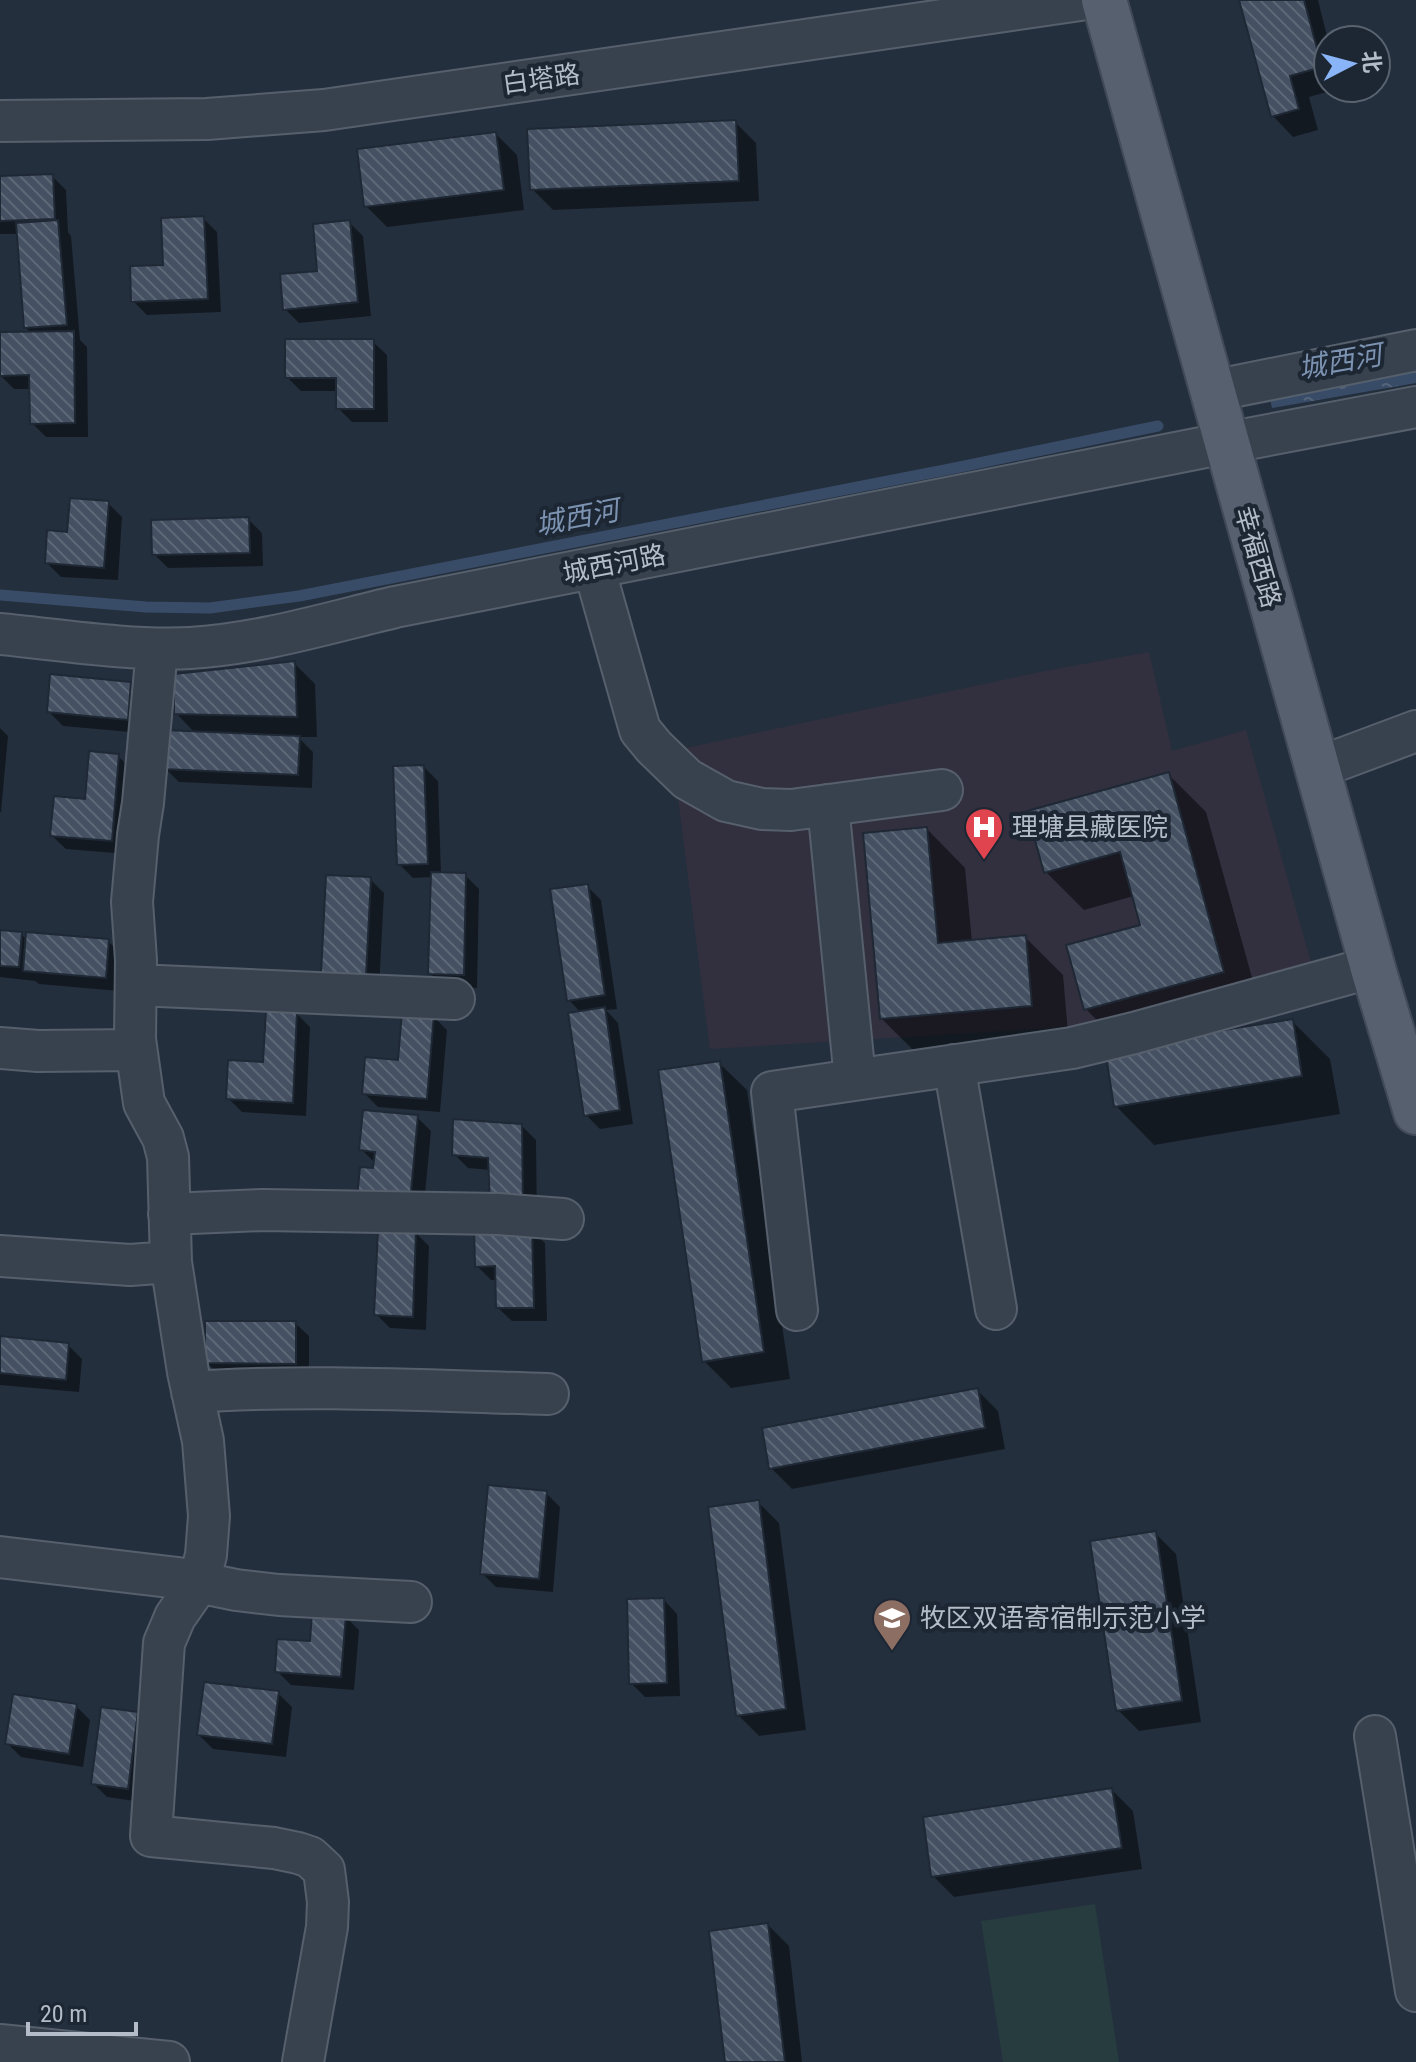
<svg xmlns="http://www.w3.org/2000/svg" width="1416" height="2062" viewBox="0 0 1416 2062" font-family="'Roboto Condensed','Noto Sans SC',sans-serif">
	<defs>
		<pattern id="water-ripples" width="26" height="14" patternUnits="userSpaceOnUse" patternTransform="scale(2)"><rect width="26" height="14" fill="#394c67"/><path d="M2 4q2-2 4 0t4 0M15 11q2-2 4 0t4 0" fill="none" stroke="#53647b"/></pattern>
		<pattern id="building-back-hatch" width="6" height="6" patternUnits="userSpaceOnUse" patternTransform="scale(2)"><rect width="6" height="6" fill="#455162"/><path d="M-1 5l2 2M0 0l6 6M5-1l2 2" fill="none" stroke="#5d6877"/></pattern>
	</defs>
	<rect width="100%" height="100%" fill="#242f3e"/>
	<path fill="#32303f" d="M1149,652L1172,751L1246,730L1313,970L1113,1024L710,1049L672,751L1040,672Z"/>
	<path fill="#263c3f" d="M1095,1904L1119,2062H1003L981,1921Z"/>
	<path fill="url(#water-ripples)" d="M1416,359V383L1272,408L1267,385Z"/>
	<path fill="#0007" d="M1241,0H1318L1328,40V88H1341L1309,97L1318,130L1293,137L1273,116Z
		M735,122L756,143L759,201L553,210L532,189Z
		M496,134L517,155L524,210L387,227L366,206Z
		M52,176L66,190L68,232L71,236L80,340L87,347L88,437H46L32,423L31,389H14L0,375V334H32L26,328L19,234H0V178Z
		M203,218L217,232L221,312L147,315L133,301Z
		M349,222L363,236L371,316L299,323L285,309L319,272Z
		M373,342L387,355L388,422H352L338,408V391H301L287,377Z
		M108,503L122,517L118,580L61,577L47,563L69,534Z
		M248,519L262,533L263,566L168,568L154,554Z
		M294,663L315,684L317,737H298L313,752L312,788L179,782L165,768L195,733L176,713Z
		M130,684L144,698L141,733L63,726L49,712Z
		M0,728L8,736L1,812H0Z
		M118,756L132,770L126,854L66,849L52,836L87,801Z
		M424,767L438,781L441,874L465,875L479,889L477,988L444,987L430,973L433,877L413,878L399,864Z
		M1168,774L1206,812L1261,1010L1146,1042L1292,1021L1330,1059L1340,1114L1154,1145L1116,1106L1124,1048L1086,1009L1143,926L1134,896L1084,910L1046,872Z
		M927,829L965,868L972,942L1025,937L1063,975L1069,1044L920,1057L882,1019Z
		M370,879L384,893L379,989L337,987Z
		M587,886L601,900L617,1009L606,1010L618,1023L633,1124L600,1129L586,1115L581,1013L569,1000Z
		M0,932L21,934L27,940L108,941L122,955L119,991L39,984L35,981L0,977Z
		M296,1013L310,1027L306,1116L242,1112L228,1098L265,1064Z
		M433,1016L447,1030L440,1112L378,1107L364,1093L400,1062Z
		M719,1063L747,1090L790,1379L731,1388L704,1361Z
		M417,1117L431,1131L423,1216L375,1171L376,1164L361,1149Z
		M522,1126L536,1140L537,1220L491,1170L468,1168L454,1154Z
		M531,1229L545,1243L547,1321H512L498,1308L497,1280H491L477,1266Z
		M415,1232L429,1246L426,1330L390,1328L376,1314Z
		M295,1323L309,1336V1377L221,1376L207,1363Z
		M0,1338L68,1345L82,1359L79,1392L0,1385Z
		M977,1390L998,1411L1005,1449L792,1489L771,1468Z
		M546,1493L560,1507L553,1592L496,1587L482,1573Z
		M758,1502L779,1523L806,1730L759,1736L738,1715Z
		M1155,1533L1176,1554L1201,1722L1139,1731L1118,1710Z
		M664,1600L677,1614L680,1696L645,1697L631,1683Z
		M345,1616L359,1630L354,1690L291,1685L277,1671Z
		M278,1693L292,1707L286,1757L213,1749L199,1735Z
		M76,1706L90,1720L83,1767L21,1757L7,1743Z
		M137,1714L151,1728L142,1802L107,1797L93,1783Z
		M1112,1790L1133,1811L1142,1869L954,1897L933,1876Z
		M768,1925L789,1946L802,2062H727Z"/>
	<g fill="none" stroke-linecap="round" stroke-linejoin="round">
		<path stroke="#394c67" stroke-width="11" d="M0,595L146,607L210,608L299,596L955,468L1158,426"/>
	</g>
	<path fill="url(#building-back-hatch)" stroke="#1f2835" stroke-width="2" d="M1239,0H1304L1322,67L1290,76L1299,109L1271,117Z
		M736,120L739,181L530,190L527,129Z
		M496,132L504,190L364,207L357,149Z
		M53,174L55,219L0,221V176Z
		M204,216L208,299L131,302L130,266L163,265L161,218Z
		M58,220L67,325L24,328L16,223Z
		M350,220L358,302L283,310L280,274L317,271L313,224Z
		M74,331L75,423L30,424L29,375L0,376V332Z
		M285,339H374V409H336V378H285Z
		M70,498L109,501L104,568L45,563L47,530L67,532Z
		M249,517L250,553L152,555L151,520Z
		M295,661L297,717L174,714V674Z
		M50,674L131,682L128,720L47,712Z
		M164,730L300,736L298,775L163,769Z
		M89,751L119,754L112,841L50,836L54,796L85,799Z
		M424,765L428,864L397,865L393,766Z
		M1169,772L1224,972L1084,1010L1066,945L1140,925L1120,852L1044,873L1027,811Z
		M927,827L938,943L1026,935L1032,1006L880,1019L863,833Z
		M431,872L466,873L464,975L428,974Z
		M326,875L371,877L366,976L321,974Z
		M588,884L605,995L567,1001L550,889Z
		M0,930L22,932L19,967L0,966Z
		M26,932L109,939L106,978L23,971Z
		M605,1007L620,1110L584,1116L568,1013Z
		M266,1010L297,1011L293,1103L226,1099L228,1060L263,1062Z
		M402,1011L434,1014L427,1099L362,1094L365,1057L398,1060Z
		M1293,1019L1302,1076L1114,1107L1105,1049Z
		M720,1061L764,1352L702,1362L658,1070Z
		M363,1110L418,1115L410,1203L357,1198L360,1167L373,1168L375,1152L359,1150Z
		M453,1119L522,1124L523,1207L490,1205L488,1158L452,1155Z
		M474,1227H532L534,1308H496L495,1266L475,1267Z
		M378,1229L416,1230L413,1317L374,1315Z
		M205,1321H296V1364L205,1363Z
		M0,1336L69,1343L66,1380L0,1373Z
		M978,1388L985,1428L769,1469L762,1428Z
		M488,1485L547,1491L539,1579L480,1574Z
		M759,1500L786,1709L736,1716L708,1507Z
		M1156,1531L1182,1701L1116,1711L1090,1541Z
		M664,1598L667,1683L629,1684L627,1599Z
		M312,1612L346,1614L341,1677L275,1672L277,1639L310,1641Z
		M204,1682L279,1691L272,1744L197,1735Z
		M13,1694L77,1704L69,1754L5,1744Z
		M101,1707L138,1712L128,1789L91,1784Z
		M1112,1788L1122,1848L931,1877L923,1817Z
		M768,1923L785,2062H725L709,1931Z"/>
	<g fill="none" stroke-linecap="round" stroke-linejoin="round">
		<g stroke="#565f6c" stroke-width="44">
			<path id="minor" d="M0,121L207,119L324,110L1080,0
				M1212,391L1416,350
				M594,568L640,730L654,747L687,779L726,801L762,809L791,810L942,790
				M0,634C61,640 129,651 190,648C259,644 328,623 395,607L1226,443L1416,407
				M157,649L143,803L138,835L132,902L136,960L135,1039L144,1103L163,1138L168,1157L171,1262L188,1372L203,1441L209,1516L206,1555L201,1574L191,1594L175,1617L164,1643L151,1836L274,1848L298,1853L310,1857L324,1870L328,1902L327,1927L303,2062
				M1317,768L1416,731
				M828,805L855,1079
				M136,985L454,999
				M0,1048L38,1051L136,1050
				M954,1065L996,1309
				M169,1214L263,1210L499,1214L563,1219
				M0,1256L130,1265L171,1262
				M797,1310L772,1092L1072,1048L1134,1033L1373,967
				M192,1392C311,1384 430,1391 548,1394
				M0,1557L178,1578L236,1590L279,1595L411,1602
				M1375,1736L1416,1991
				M0,2045L169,2062"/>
		</g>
		<g stroke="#414a57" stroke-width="48">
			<path id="major" d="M1104,0L1374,972L1416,1112"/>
		</g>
		<use href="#minor" stroke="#38414e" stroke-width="40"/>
		<use href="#major" stroke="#56606e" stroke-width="44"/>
	</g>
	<defs>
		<g id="hospital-pin" transform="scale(2)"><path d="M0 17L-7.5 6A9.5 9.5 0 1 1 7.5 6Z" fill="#e0444e" stroke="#1d2633"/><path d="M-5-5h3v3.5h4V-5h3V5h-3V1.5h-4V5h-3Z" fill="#fff"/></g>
		<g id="school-pin" transform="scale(2)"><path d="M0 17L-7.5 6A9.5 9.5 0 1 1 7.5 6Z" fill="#8d6e63" stroke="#1d2633"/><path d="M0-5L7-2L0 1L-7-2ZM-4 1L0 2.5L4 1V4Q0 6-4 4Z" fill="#fff"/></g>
	</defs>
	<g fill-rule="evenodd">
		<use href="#hospital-pin" x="984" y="827"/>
		<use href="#school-pin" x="892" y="1618"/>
	</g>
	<g text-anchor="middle" stroke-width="8" stroke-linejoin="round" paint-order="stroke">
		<g font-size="26" fill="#b4bcc9" stroke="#1d2633">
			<text transform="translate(541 79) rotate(-8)" y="9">白塔路</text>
			<text transform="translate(1258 557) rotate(74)" y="9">幸福西路</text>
			<text transform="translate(614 564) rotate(-11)" y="9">城西河路</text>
		</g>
		<g font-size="26" fill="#b4bcc9" stroke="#1d2633" text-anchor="start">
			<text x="1012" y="836">理塘县藏医院</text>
			<text x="920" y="1627">牧区双语寄宿制示范小学</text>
		</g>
		<g font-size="28" font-style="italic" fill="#7c92b1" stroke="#1d2633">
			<text transform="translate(1340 361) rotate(-10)" y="10">城西河</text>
			<text transform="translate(577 517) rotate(-11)" y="10">城西河</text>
		</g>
	</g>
	<g transform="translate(1352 64) rotate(84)"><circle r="38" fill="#1d2633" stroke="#59626f" stroke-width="2"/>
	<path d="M0-6L14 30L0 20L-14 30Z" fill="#8ab4f8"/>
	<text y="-12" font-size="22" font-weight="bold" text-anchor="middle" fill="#b4bcc9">北</text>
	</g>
	<path d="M28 2022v12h108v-12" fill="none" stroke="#b4bcc9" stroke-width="4"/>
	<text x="40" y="2022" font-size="24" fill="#b4bcc9" stroke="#1d2633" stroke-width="6" paint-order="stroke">20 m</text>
</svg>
